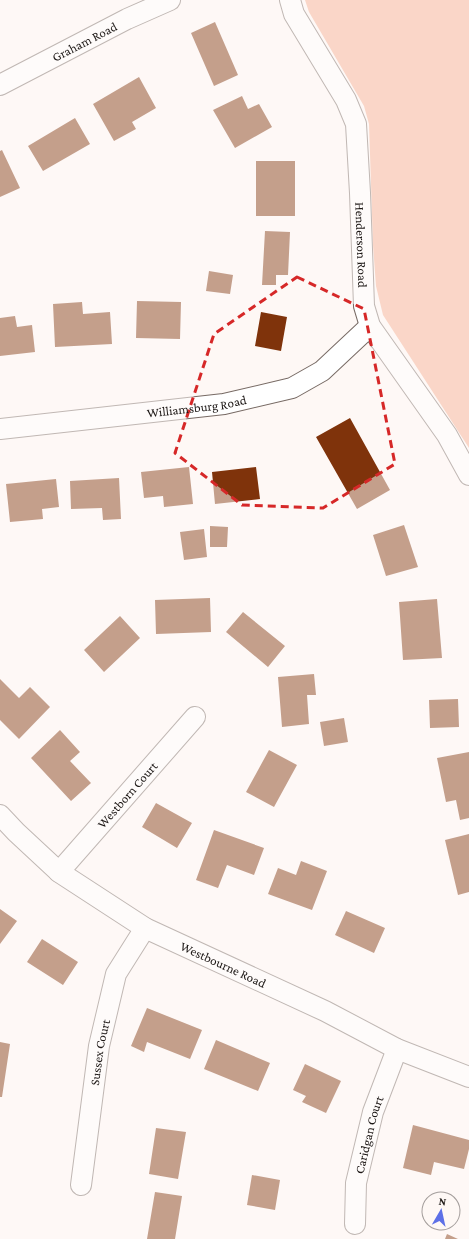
<svg xmlns="http://www.w3.org/2000/svg" width="469" height="1239" viewBox="0 0 469 1239" font-family="'Crimson Pro',serif">
	<rect width="100%" height="100%" fill="#fef8f5"/>
	<path fill="#f5ae90" d="M305,0H469V448L383,315L376,286L373,245L369,124L364,106L309,12Z"/>
	<path fill="#7f330b" d="M215,22L238,75L214,86L191,33Z
		M139,77L156,108L132,122L136,129L114,141L93,104Z
		M242,96L248,109L259,104L272,127L235,148L213,110Z
		M75,118L90,144L43,171L28,146Z
		M2,150L20,188L0,197V151Z
		M256,161H295V216H256Z
		M265,231L290,232L288,275H276V285H262Z
		M209,271L233,275L230,294L206,291Z
		M137,301L181,302L180,339L136,338Z
		M82,302L83,314L110,312L112,344L55,347L53,304Z
		M261,312L287,317L281,351L255,346Z
		M15,316L17,327L32,325L35,352L0,356V318Z
		M350,418L390,490L357,509L316,437Z
		M189,467L193,504L164,507L163,496L144,498L141,472Z
		M256,467L260,499L215,504L212,472Z
		M119,478L121,519L103,520L102,508L71,509L70,481Z
		M56,479L59,507L42,509L43,519L10,522L6,484Z
		M404,525L418,567L386,576L373,535Z
		M210,526L228,527L227,547H210Z
		M204,529L207,557L184,560L180,532Z
		M210,598L211,632L156,634L155,600Z
		M437,599L442,658L403,660L399,602Z
		M243,612L285,646L268,667L226,632Z
		M120,616L140,638L104,672L84,650Z
		M314,674L316,695H307L309,724L282,727L278,677Z
		M0,679L19,698L30,687L50,707L19,739L0,720Z
		M458,699L459,727L430,728L429,700Z
		M344,718L348,742L324,746L320,722Z
		M60,730L80,752L70,761L91,783L71,801L31,758Z
		M269,750L297,765L274,807L246,792Z
		M469,752V818L460,820L456,800L446,802L437,758Z
		M156,803L192,823L177,848L142,827Z
		M214,830L264,848L254,875L227,865L218,888L196,880Z
		M469,834V892L458,895L445,840Z
		M301,861L327,871L312,910L268,894L278,868L296,875Z
		M0,909L17,921L0,944Z
		M346,911L385,928L374,953L335,935Z
		M42,939L78,962L63,985L27,962Z
		M147,1008L202,1030L190,1059L147,1042L144,1052L131,1046Z
		M216,1040L270,1063L258,1091L204,1069Z
		M0,1042L10,1044L2,1097H0Z
		M305,1064L341,1081L326,1113L302,1102L306,1096L293,1090Z
		M413,1125L469,1140V1149L464,1169L434,1162L431,1175L403,1168Z
		M156,1128L186,1132L178,1179L149,1174Z
		M252,1175L280,1180L275,1210L247,1205Z
		M155,1192L182,1196L175,1239H147Z
		M447,1234L458,1239H445Z"/>
	<g fill="none" stroke-linecap="round" stroke-linejoin="round">
		<g stroke="#776a64" stroke-width="22">
			<g id="street">
				<path id="s1" d="M290,0L294,14L346,100L356,124L360,193L364,306L370,326L447,435L469,475"/>
				<path id="s2" d="M0,85L127,19L170,0"/>
				<path id="s3" d="M0,429L224,404L292,388L322,371L370,326"/>
				<path id="s4" d="M0,815L16,832L59,872L145,928L325,1011L397,1049L469,1077"/>
				<path id="s5" d="M59,872L195,717"/>
				<path id="s6" d="M81,1185L99,1046L116,974L145,928"/>
				<path id="s7" d="M355,1224L356,1183L373,1112L397,1049"/>
			</g>
		</g>
		<use href="#street" stroke="#fff" stroke-width="20"/>
	</g>
	<path d="M0 0H469V1239H0ZM297,277L364,309L395,464L323,508L242,505L175,453L214,334Z" fill="#fef8f5" fill-opacity=".55" fill-rule="evenodd"/>
	<path fill="none" stroke="#d62828" stroke-width="3" stroke-dasharray="8 5" stroke-linejoin="round" d="M297,277L364,309L395,464L323,508L242,505L175,453L214,334Z"/>
	<g text-anchor="middle" stroke-width="4" stroke-linejoin="round" paint-order="stroke">
		<g font-size="13" fill="#1d1816" stroke="#fef8f5">
			<text dy="5" stroke="none"><textPath href="#s2" startOffset="95">Graham Road</textPath></text>
			<text dy="5" stroke="none"><textPath href="#s1" startOffset="262">Henderson Road</textPath></text>
			<text dy="5" stroke="none"><textPath href="#s3" startOffset="198">Williamsburg Road</textPath></text>
			<text dy="5" stroke="none"><textPath href="#s5" startOffset="103">Westborn Court</textPath></text>
			<text dy="5" stroke="none"><textPath href="#s4" startOffset="271">Westbourne Road</textPath></text>
			<text dy="5" stroke="none"><textPath href="#s6" startOffset="134">Sussex Court</textPath></text>
			<text dy="5" stroke="none"><textPath href="#s7" startOffset="91">Caridgan Court</textPath></text>
		</g>
	</g>
	<g transform="translate(441 1211) rotate(9)"><circle r="19" fill="#fef8f5" stroke="#a49e9c"/>
	<path d="M0-3L7 15L0 10L-7 15Z" fill="#5d70e7"/>
	<text y="-6" font-size="11" font-weight="bold" text-anchor="middle" fill="#1d1816">N</text>
	</g>
</svg>
